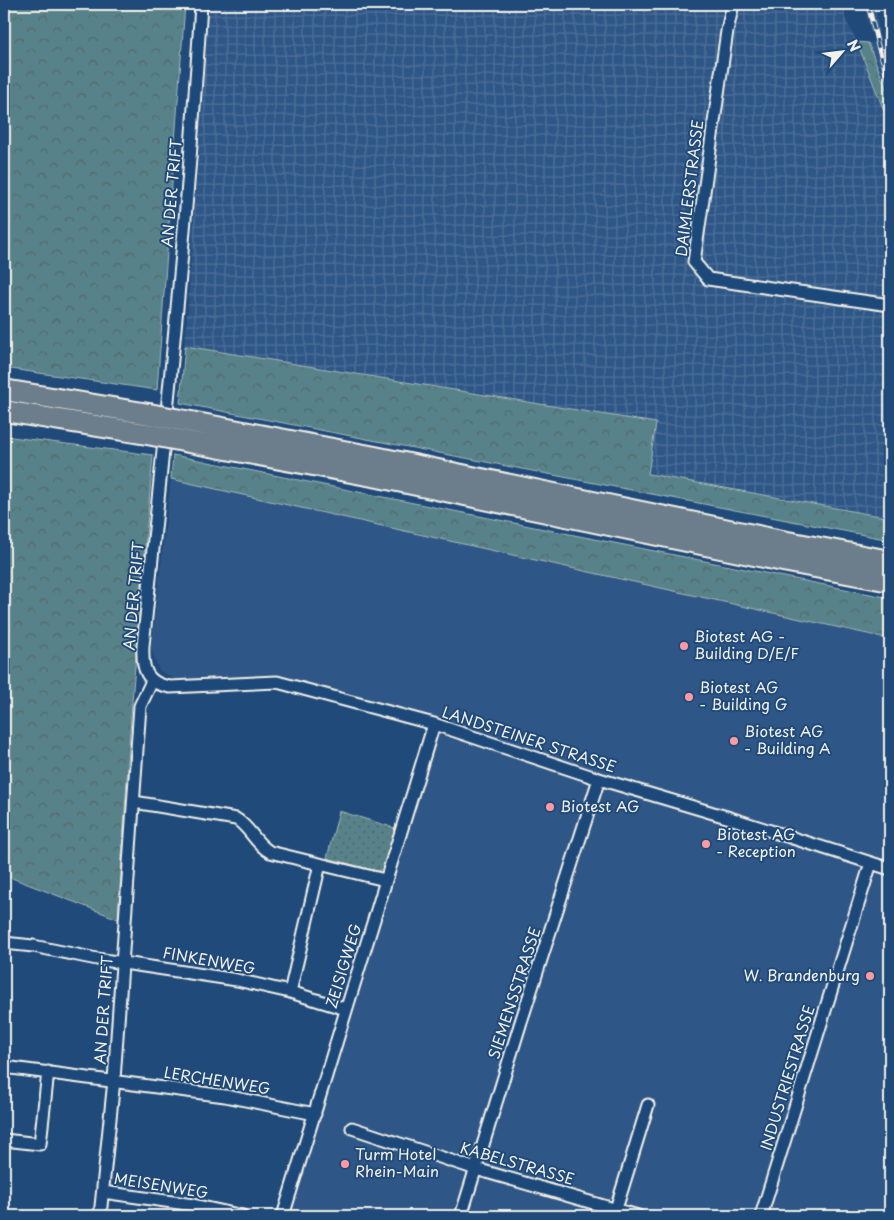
<svg xmlns="http://www.w3.org/2000/svg" width="894" height="1220" viewBox="0 0 894 1220" font-family="'Playpen Sans',sans-serif">
	<defs>
		<pattern id="industrial-grid" width="8" height="8" patternUnits="userSpaceOnUse" patternTransform="scale(1.25)"><rect width="8" height="8" fill="#2e5787"/><path d="M0 4h8M4 0v8" fill="none" stroke="#4d7098"/></pattern>
		<pattern id="forest-crowns" width="20" height="18" patternUnits="userSpaceOnUse" patternTransform="scale(1.25)"><rect width="20" height="18" fill="#588289"/><path d="M2 6a3 3 0 1 1 6 0M12 15a3 3 0 1 1 6 0" fill="none" stroke="#51686b"/></pattern>
		<pattern id="park-dots" width="8" height="8" patternUnits="userSpaceOnUse" patternTransform="scale(1.25)"><rect width="8" height="8" fill="#588289"/><path d="M2 2h.1M6 6h.1" fill="none" stroke="#51686b" stroke-width="1.8" stroke-linecap="round"/></pattern>
	</defs>
	<rect width="100%" height="100%" fill="#1f4a7a"/>
	<filter id="ink" filterUnits="userSpaceOnUse"><feTurbulence type="fractalNoise" baseFrequency=".02" numOctaves="2"/><feDisplacementMap in="SourceGraphic" scale="10" xChannelSelector="R" yChannelSelector="G"/><feConvolveMatrix kernelMatrix="1 2 1 2 8 2 1 2 1" color-interpolation-filters="sRGB"/></filter>
	<g filter="url(#ink)">
		<path fill="#2e5787" d="M864,4H875L879,32H870Z
			M868,43H881L890,66V98Z
			M171,479L890,639V1216H288L441,719L279,675L179,682L159,670L151,649Z"/>
		<path fill="url(#industrial-grid)" d="M209,4H845V18L857,42L890,126V518L648,474L655,423L185,346Z"/>
		<path fill="url(#forest-crowns)" stroke="#a6bab8" d="M4,4H185L157,390L4,368Z
			M857,42L868,43L890,98V126Z
			M185,346L656,423L648,474L890,518V540L180,403Z
			M4,436L153,455L132,701L118,919L4,875Z
			M173,455L890,598V639L171,479Z"/>
		<path fill="url(#park-dots)" stroke="#a6bab8" d="M339,811L395,828L383,869L377,871L327,858Z"/>
		<g fill="none" stroke-linecap="round" stroke-linejoin="round">
			<g stroke="#f4f1e8" stroke-width="15">
				<path id="minor" d="M201,4C188,218 165,432 143,646C142,668 145,683 170,687L277,682L434,724L599,779L730,818L890,869
					M733,4L727,31L694,262L708,279L890,305
					M134,802L236,819C250,827 255,844 270,852L385,880
					M4,943L33,946L97,959L237,980L290,992L346,1009
					M290,992L320,864
					M4,1067L225,1096L315,1114
					M352,1128L476,1169L638,1216
					M4,1140L40,1144L48,1072
					M103,1192L193,1205L243,1216
					M616,1209L648,1105
					M100,1216L114,1080L140,706L152,681
					M283,1216L434,724
					M461,1216L520,1025L599,779
					M761,1216L871,863"/>
			</g>
			<g stroke="#f4f1e8" stroke-width="24">
				<path id="motorway" d="M4,390L149,414
					M4,411L147,434
					M191,422L375,457L782,541L890,561
					M189,442L378,477L783,561L890,581"/>
			</g>
			<use href="#minor" stroke="#1f4a7a" stroke-width="11"/>
			<use href="#motorway" stroke="#6c7d8b" stroke-width="20"/>
			<g stroke="#f4f1e8" stroke-width="5">
				<path id="rail" d="M868,4L878,46L890,83"/>
			</g>
			<use href="#rail" stroke="#1f4a7a" stroke-width="3" stroke-dasharray="9" stroke-linecap="butt"/>
			<g stroke="#f4f1e8" stroke-width="24" stroke-linecap="butt">
				<path id="motorway-bridge" d="M149,414L191,422
					M147,434L189,442"/>
			</g>
			<use href="#motorway-bridge" stroke="#6c7d8b" stroke-width="20"/>
		</g>
	</g>
	<g fill="#ff9aa2" stroke="#1f4a7a" stroke-width="2">
		<circle cx="684" cy="646" r="5"/>
		<circle cx="689" cy="697" r="5"/>
		<circle cx="734" cy="741" r="5"/>
		<circle cx="550" cy="807" r="5"/>
		<circle cx="706" cy="844" r="5"/>
		<circle cx="870" cy="976" r="5"/>
		<circle cx="345" cy="1164" r="5"/>
	</g>
	<g text-anchor="middle" stroke-width="4" stroke-linejoin="round" paint-order="stroke">
		<g font-size="15" fill="#f4f1e8" stroke="#1f4a7a">
			<text transform="translate(690 188) rotate(-83)" y="5">DAIMLERSTRASSE</text>
			<text transform="translate(172 193) rotate(-85)" y="5">AN DER TRIFT</text>
			<text transform="translate(134 596) rotate(-85)" y="5">AN DER TRIFT</text>
			<text transform="translate(529 740) rotate(18)" y="5">LANDSTEINER STRASSE</text>
			<text transform="translate(209 961) rotate(10)" y="5">FINKENWEG</text>
			<text transform="translate(344 966) rotate(-73)" y="5">ZEISIGWEG</text>
			<text transform="translate(515 993) rotate(-72)" y="5">SIEMENSSTRASSE</text>
			<text transform="translate(104 1010) rotate(-86)" y="5">AN DER TRIFT</text>
			<text transform="translate(788 1078) rotate(-73)" y="5">INDUSTRIESTRASSE</text>
			<text transform="translate(217 1081) rotate(9)" y="5">LERCHENWEG</text>
			<text transform="translate(517 1164) rotate(16)" y="5">KABELSTRASSE</text>
			<text transform="translate(161 1186) rotate(9)" y="5">MEISENWEG</text>
		</g>
		<g font-size="15" fill="#f4f1e8" stroke="#1f4a7a" text-anchor="start">
			<text x="694" y="642">Biotest AG -<tspan x="694" dy="17">Building D/E/F</tspan></text>
			<text x="699" y="693">Biotest AG<tspan x="699" dy="17">- Building G</tspan></text>
			<text x="744" y="737">Biotest AG<tspan x="744" dy="17">- Building A</tspan></text>
			<text x="560" y="812">Biotest AG</text>
			<text x="716" y="840">Biotest AG<tspan x="716" dy="17">- Reception</tspan></text>
			<text x="860" y="981" text-anchor="end">W. Brandenburg</text>
			<text x="355" y="1160">Turm Hotel<tspan x="355" dy="17">Rhein-Main</tspan></text>
		</g>
	</g>
	<rect width="894" height="1220" fill="none" stroke="#1f4a7a" stroke-width="20"/>
	<rect x="10" y="10" width="874" height="1200" fill="none" stroke="#f4f1e8" stroke-width="2" filter="url(#ink)"/>
	<g transform="translate(842 52) rotate(62)" stroke="#1f4a7a" stroke-width="4" paint-order="stroke">
	<path d="M0-4L9 19L0 12L-9 19Z" fill="#f4f1e8"/>
	<text y="-8" font-size="14" font-weight="bold" text-anchor="middle" fill="#f4f1e8">N</text>
	</g>
</svg>
